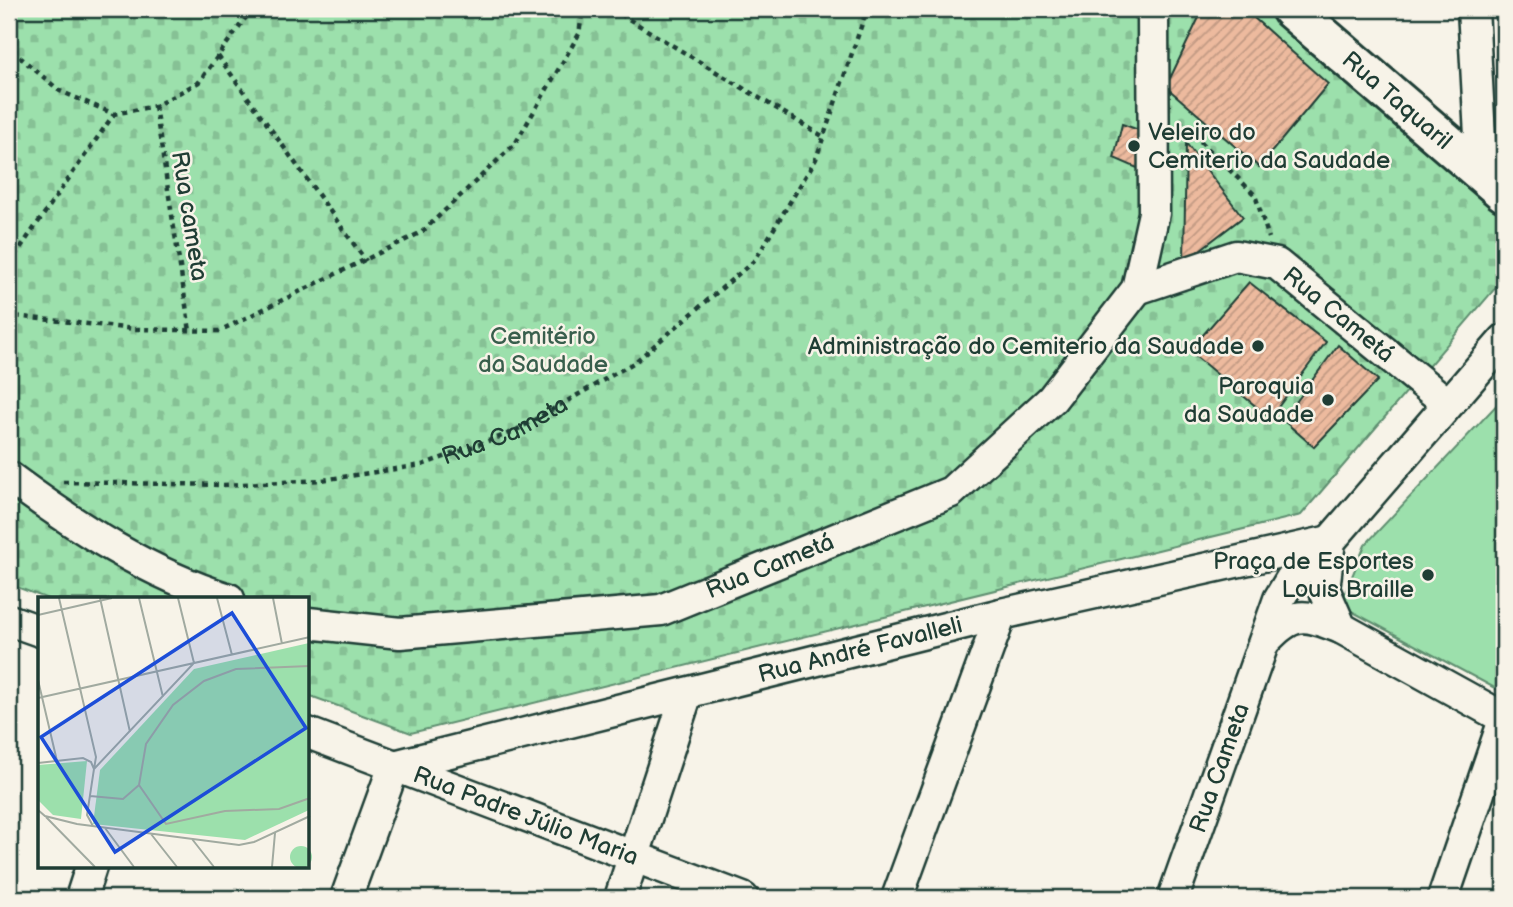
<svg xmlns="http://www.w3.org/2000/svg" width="1513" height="907" viewBox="0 0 1513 907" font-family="'Balsamiq Sans',sans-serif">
	<defs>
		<pattern id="cemetery-stones" width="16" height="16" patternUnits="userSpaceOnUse" patternTransform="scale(1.75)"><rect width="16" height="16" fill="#9ce0ac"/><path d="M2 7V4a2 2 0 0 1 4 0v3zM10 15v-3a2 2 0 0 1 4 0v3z" fill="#86c195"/></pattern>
		<pattern id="building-hatch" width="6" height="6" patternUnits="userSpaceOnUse" patternTransform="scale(1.75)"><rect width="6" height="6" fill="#edba9e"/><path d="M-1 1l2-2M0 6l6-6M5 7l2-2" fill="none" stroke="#bf9882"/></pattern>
	</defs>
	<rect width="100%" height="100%" fill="#f7f3e8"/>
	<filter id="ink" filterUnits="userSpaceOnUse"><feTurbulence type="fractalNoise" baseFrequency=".0143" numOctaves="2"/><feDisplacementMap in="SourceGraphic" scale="14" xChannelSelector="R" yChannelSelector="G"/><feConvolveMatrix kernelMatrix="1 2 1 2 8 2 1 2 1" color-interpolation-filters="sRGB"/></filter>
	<g filter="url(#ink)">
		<path fill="url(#cemetery-stones)" stroke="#5e8e70" stroke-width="2" d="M9,9H1264L1504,212V278L1301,515L411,733L308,695V599H48L9,584Z"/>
		<path fill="#9ce0ac" stroke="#5e8e70" stroke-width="2" d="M1504,397V693L1340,605L1365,545Z"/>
		<path fill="url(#building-hatch)" stroke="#1f3d34" stroke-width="2" d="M1203,9H1244L1328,84L1259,167L1166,87Z
			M1122,124L1150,134L1151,174L1114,158Z
			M1186,143L1243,217L1184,262Z
			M1249,282L1326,342L1270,418L1189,351Z
			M1338,345L1378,380L1314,447L1283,420Z"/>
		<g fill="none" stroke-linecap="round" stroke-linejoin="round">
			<g stroke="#1f3d34" stroke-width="35">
				<g id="street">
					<path d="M1473,9L1482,172"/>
					<path id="s2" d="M1137,289L1236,256L1277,264L1447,403"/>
					<path d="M1504,340L1330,541L1324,589L1341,628L1504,718"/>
					<path d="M9,477C78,528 147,573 229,599"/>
					<path d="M9,620L40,631"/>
					<path id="s3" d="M308,623L400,633L661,610L951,492L1052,399L1137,289L1154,213L1153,15L1149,9"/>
					<path d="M1267,639C1295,609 1306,615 1341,628"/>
					<path id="s4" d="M308,733L743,898"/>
					<path d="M81,898L91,867"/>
					<path id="s5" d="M346,898L394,766L1001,614L1330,541"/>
					<path d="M620,898L687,693"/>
					<path d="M897,898L1001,614"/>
					<path id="s6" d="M1173,898L1279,599L1291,579L1330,541"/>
					<path d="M1443,898L1504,720"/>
				</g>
			</g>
			<g stroke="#1f3d34" stroke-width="44">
				<g id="secondary">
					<path id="s7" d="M1291,9L1504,192"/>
				</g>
			</g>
			<g stroke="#1f3d34" stroke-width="4.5" stroke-dasharray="5 5" stroke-linecap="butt">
				<path d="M16,9L15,53L60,91L114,114L155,106L199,82L252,9"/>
				<path d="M612,9L824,137"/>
				<path d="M218,56L366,261"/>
				<path d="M155,106L190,331"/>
				<path d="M1179,120L1255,195L1269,238"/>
				<path d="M9,264L114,114"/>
				<path d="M9,310L13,316L135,329L219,331L422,232L515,144L579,34L583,9"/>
				<path id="s1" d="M63,482L224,485L322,480L422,465L513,432L635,362L755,260L816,159L867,9"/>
			</g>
			<use href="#street" stroke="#f7f3e8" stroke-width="30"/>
			<use href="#secondary" stroke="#f7f3e8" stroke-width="38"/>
		</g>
	</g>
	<g fill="#1f3d34" stroke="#f7f3e8" stroke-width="2.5">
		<circle cx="1134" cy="146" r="7"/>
		<circle cx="1258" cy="346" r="7"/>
		<circle cx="1328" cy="400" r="7"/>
		<circle cx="1428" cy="575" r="7"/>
	</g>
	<g text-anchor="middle" stroke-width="5" stroke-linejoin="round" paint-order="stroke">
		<g font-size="24" fill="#1f3d34" stroke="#f7f3e8">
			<text dy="8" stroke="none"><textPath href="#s7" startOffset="140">Rua Taquaril</textPath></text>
			<text transform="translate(190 216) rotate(81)" y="8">Rua cameta</text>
			<text dy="8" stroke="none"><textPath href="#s2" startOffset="226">Rua Cametá</textPath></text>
			<text dy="8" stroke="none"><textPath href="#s1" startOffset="450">Rua Cameta</textPath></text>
			<text dy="8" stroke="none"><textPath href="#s3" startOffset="472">Rua Cametá</textPath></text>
			<text dy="8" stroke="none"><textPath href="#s5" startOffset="621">Rua André Favalleli</textPath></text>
			<text dy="8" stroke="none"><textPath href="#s6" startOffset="138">Rua Cameta</textPath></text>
			<text dy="8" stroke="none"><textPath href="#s4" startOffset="233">Rua Padre Júlio Maria</textPath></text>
		</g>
		<g font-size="24" fill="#1f3d34" stroke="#f7f3e8" text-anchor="end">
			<text x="1148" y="140" text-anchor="start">Veleiro do<tspan x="1148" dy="28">Cemiterio da Saudade</tspan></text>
			<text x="1244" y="354">Administração do Cemiterio da Saudade</text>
			<text x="1314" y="394">Paroquia<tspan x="1314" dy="28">da Saudade</tspan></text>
			<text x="1414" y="569">Praça de Esportes<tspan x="1414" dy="28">Louis Braille</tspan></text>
		</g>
		<g font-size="24" fill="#385e4c" stroke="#f7f3e8">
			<text x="543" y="344">Cemitério<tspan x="543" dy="28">da Saudade</tspan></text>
		</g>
	</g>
	<g transform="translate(38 597)">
		<rect width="271" height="271" fill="#f7f3e8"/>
		<path d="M252 260a11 11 0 1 1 22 0a11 11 0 1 1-22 0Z" fill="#9ce0ac"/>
		<path d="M271,46V213L207,243L55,227L62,173L156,72Z" fill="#9ce0ac"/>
		<path d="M49,164L43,222L15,218L0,203V168Z" fill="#9ce0ac"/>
		<path fill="none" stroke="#a1aaa0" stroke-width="2" d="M21,1L58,160L56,172M62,1L92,135M101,1L125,100M179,1L194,58M235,1L244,47M0,18L74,1M272,69L198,72L166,84L135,108L108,147L101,188L128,227L187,214L241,212L272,201M0,83L19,164M0,101L272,40M0,166L45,161L53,165L56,172L49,218L55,229M56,172L156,66L140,1M52,199L85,202L101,188M0,213L7,219L39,227L201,248L216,245L272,219M8,220L57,270M67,231L96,270M113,237L139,270M154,242L176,270M234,270L237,236"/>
		<path fill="#1d4ed8" fill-opacity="0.15" stroke="#1d4ed8" stroke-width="3.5" d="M194,16L268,131L77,255L3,140Z"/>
		<rect width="271" height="271" fill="none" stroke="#1f3d34" stroke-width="3.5"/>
	</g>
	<rect width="1513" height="907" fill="none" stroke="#f7f3e8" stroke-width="35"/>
	<rect x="18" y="18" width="1478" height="872" fill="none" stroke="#1f3d34" stroke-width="2.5" filter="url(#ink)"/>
</svg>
